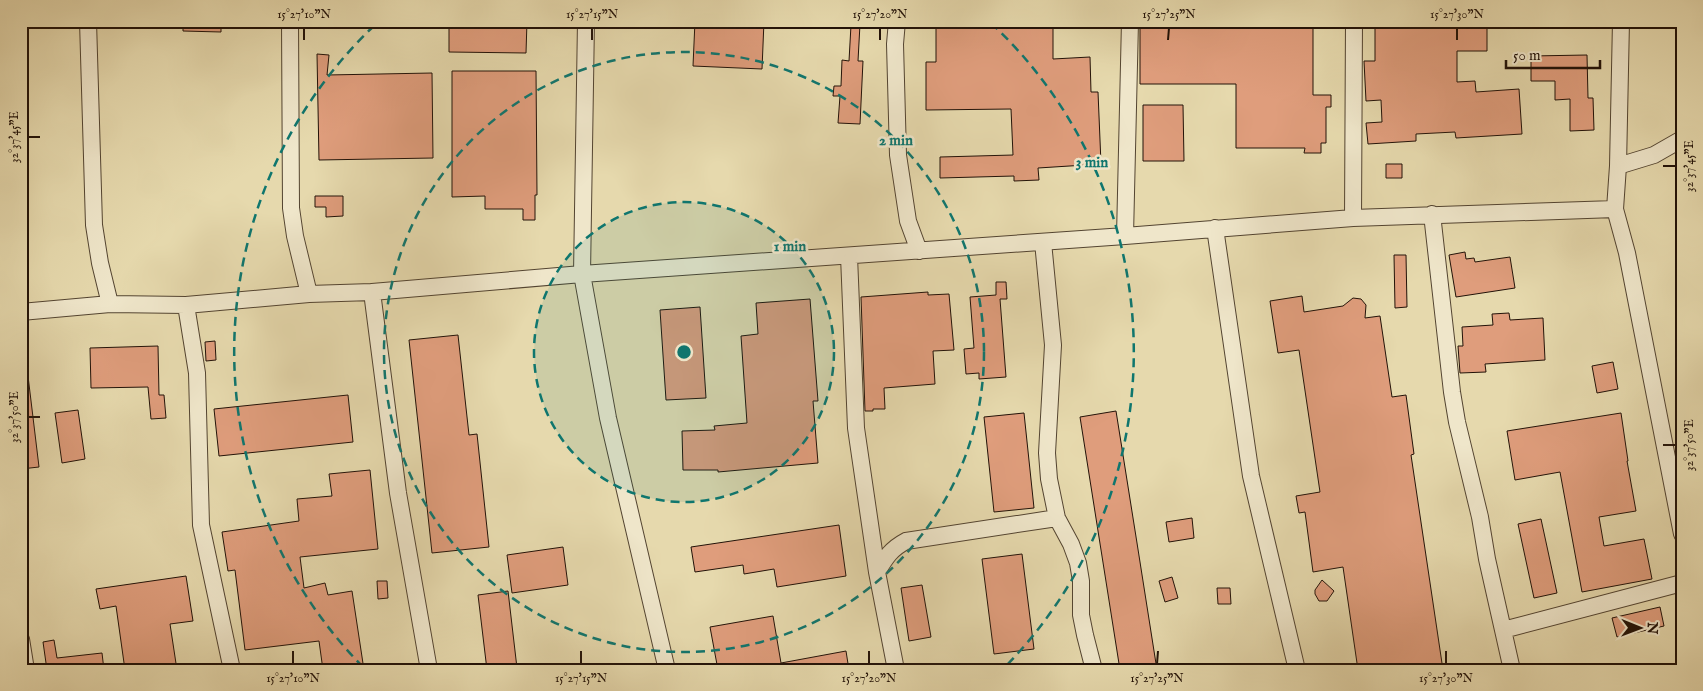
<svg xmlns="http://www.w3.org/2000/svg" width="1703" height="691" viewBox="0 0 1703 691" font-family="'IM FELL English',serif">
	<rect width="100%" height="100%" fill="#e6d9ad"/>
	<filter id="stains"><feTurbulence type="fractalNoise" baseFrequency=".004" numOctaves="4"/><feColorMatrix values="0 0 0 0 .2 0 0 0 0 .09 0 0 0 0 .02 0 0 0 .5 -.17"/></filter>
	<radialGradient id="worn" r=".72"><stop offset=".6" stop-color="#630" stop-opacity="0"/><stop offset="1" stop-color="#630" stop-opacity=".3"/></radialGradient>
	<path fill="#df9d7c" stroke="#221208" d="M183,21H221V32L183,31Z
		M449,21H527L526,53L449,52Z
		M695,21H764L762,69L693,66Z
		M936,21H1053V59L1090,57L1091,92H1098L1101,164L1038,168L1039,180L1014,181V176L940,178V157L1013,155L1011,109L926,110V62H936Z
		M1140,21H1313V95H1331V107H1326V143H1321V153H1304L1305,148H1236V84H1140Z
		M1375,21H1487V51H1457V82L1475,81L1476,92L1519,89L1522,134L1456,138L1455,132L1416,134V141L1368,144L1366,123L1382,122L1381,100L1366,101L1364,61H1375Z
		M860,24L858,61H863L860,124L838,123L840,96H833L834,86H841L842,60L849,61L851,25Z
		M317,54L329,55L327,75L432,73L433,158L319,160Z
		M1587,55L1588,98H1593L1594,130L1570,131V99L1555,100V81H1531V56Z
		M452,71H536L537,195H535V220H523V209H485V196L452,197Z
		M1143,105H1183L1184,161H1143Z
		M1386,164H1402V178H1386Z
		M315,196H343V216L326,217V207H315Z
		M1465,252L1466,259L1474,258L1475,262L1510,257L1515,288L1456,297L1449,255Z
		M1394,255H1406L1407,307L1395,308Z
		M996,282H1006L1007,299H1000L1006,377L979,379V373L966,374L964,349L974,348L970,297L996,295Z
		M928,292V295L949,294L954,350L933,351L935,384L884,388L885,409H873V411H865L861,297Z
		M1302,296L1304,312L1343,306L1353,298L1361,299L1366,305L1365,318L1380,316L1392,397L1406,395L1414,454L1411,455L1443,670H1358L1343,567L1313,572L1305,512L1299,513L1296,496L1320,492L1299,350L1278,353L1270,301Z
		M810,299L818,401H813L818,463L718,472V470H683L682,431L715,430L714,426L747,423L741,336L758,334L756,303Z
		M700,307L706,398L666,400L660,310Z
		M1509,313L1510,320L1543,318L1545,360L1485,364L1486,372L1460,373L1458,346H1463L1462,327L1493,325L1492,314Z
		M458,335L469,435L477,434L489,547L432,553L409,340Z
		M215,341L216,360L206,361L205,342Z
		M158,346L159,395H164L166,418L151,419L148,387L91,388L90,348Z
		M1613,362L1618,389L1597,393L1592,366Z
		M28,376L39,467L21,469V377Z
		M348,395L353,442L219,456L214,409Z
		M78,410L85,459L62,463L55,413Z
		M1116,411L1137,543L1157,670H1120L1080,417Z
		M1024,413L1034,508L994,512L984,417Z
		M1621,413L1628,461H1627L1636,511L1599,517L1604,546L1644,539L1652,579L1582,592L1560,472L1515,480L1507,431Z
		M370,470L378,549L300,557L304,588L325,583L328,595L352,591L364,670H323L319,641L245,650L235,570L228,571L222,532L299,521L297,499L332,496L329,474Z
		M1192,518L1194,538L1169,542L1166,522Z
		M1541,519L1557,593L1534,598L1518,524Z
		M839,525L846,576L777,587L774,569L744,574L743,565L695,572L691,547Z
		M563,547L568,585L512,593L507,555Z
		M1022,554L1034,649L994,654L982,559Z
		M186,576L193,621L170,624L177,670H125L116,606L100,609L96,589Z
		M1172,577L1178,598L1165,602L1159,581Z
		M1322,580L1334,591L1327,601H1319L1315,594V590Z
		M377,581H387L388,598L378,599Z
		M922,585L931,637L909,641L901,588Z
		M1217,588H1230L1231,604H1218Z
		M508,591L517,668L487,670L478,595Z
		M1660,607L1664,626L1617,637L1612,618Z
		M773,616L781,663L846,651L849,670H718L710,627Z
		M54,640L57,658L102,653L104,670H47L43,642Z"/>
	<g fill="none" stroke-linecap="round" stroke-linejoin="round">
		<g stroke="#534431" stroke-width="18">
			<path id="minor" d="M88,21L94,225L100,263L110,304
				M290,21L291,208L295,236L309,294
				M586,21L582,274L608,418L667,670
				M897,21L895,44L898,155L908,221L919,251
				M1621,21L1618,166L1615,209L1627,253L1682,534
				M1618,166L1654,155L1682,139
				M1432,214L1452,392L1457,422L1480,517L1487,559L1512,670
				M1353,218L1354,21
				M1215,228L1251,476L1297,670
				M1125,236L1130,21
				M1043,242L1053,345L1047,453L1049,479L1057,518L1071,544L1078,563L1081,581V615L1085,635L1094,670
				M849,256L856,428L877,572L896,670
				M372,292L398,493L429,670
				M186,305L197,373L201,525L232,670
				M21,312L110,304L186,305L309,294L372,292L582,274L1125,236L1353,218L1615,209
				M877,572C886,557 891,549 906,541L1057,518
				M1503,630L1682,583
				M21,639L26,670"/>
		</g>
		<use href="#minor" stroke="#efe6ca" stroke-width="16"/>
	</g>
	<path fill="none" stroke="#221208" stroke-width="2" d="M304,40V28M592,40V28M880,40V28M1168,40L1169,28M1457,40V28M28,137H40M1663,166H1676M28,417H40M1663,445H1676M293,664V651M581,664V651M869,664V651M1157,664L1158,651M1446,664V651"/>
	<circle cx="684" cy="352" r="150" fill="#0f766e" fill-opacity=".12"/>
	<g fill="none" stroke="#0f766e" stroke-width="2.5" stroke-dasharray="9 6">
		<circle cx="684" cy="352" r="150"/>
		<circle cx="684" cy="352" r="300"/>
		<path d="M363 667A450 450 0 0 1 377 23M991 23A450 450 0 0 1 1005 667"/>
	</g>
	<circle cx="684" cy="352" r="8" fill="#0f766e" stroke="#efe6ca" stroke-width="2.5"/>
	<g font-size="15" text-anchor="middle" font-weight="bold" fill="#0f766e" stroke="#efe6ca" stroke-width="5" stroke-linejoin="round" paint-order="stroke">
		<text x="896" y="145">2 min</text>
		<text x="1092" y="167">3 min</text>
		<text x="790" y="251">1 min</text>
	</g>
	<rect width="1703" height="691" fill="none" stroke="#e6d9ad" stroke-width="55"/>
	<g transform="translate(1640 628) rotate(91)" stroke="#efe6ca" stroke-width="4" paint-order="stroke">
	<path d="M0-4L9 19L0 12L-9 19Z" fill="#221208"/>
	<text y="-8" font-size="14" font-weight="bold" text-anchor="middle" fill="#221208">N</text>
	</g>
	<path d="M1506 60v8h94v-8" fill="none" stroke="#221208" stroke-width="2.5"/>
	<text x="1513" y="60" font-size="15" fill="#221208" stroke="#efe6ca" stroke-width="4" paint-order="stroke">50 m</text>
	<rect x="28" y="28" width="1648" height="636" fill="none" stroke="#221208" stroke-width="2"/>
	<g font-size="12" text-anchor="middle" fill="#221208">
		<text x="304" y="18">15°27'10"N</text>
		<text x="592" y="18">15°27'15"N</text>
		<text x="880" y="18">15°27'20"N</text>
		<text x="1169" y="18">15°27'25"N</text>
		<text x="1457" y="18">15°27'30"N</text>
		<text transform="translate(14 137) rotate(-90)" y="4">32°37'45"E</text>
		<text transform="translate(1689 166) rotate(-90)" y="4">32°37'45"E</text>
		<text transform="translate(14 417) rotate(-90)" y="4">32°37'50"E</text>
		<text transform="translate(1689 445) rotate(-90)" y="4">32°37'50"E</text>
		<text x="293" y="682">15°27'10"N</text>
		<text x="581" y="682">15°27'15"N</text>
		<text x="869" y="682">15°27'20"N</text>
		<text x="1157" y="682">15°27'25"N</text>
		<text x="1446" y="682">15°27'30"N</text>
	</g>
	<rect width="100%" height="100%" filter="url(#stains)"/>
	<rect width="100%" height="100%" fill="url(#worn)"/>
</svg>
